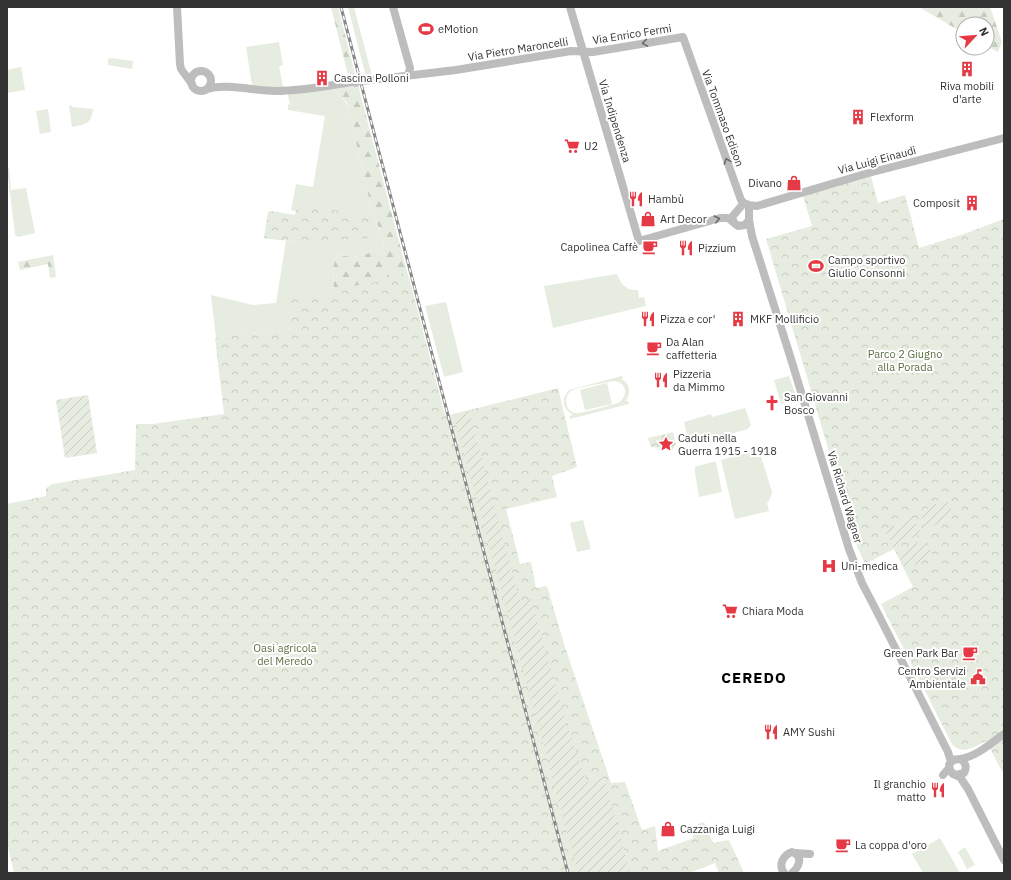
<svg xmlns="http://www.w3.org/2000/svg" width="1011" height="880" viewBox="0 0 1011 880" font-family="'IBM Plex Sans',sans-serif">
	<defs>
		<pattern id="forest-firs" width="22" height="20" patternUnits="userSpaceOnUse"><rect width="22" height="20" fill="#e6ecdf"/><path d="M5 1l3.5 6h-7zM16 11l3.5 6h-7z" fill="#c6cbc0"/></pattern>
		<pattern id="park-crowns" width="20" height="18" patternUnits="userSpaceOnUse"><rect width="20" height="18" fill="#e6ecdf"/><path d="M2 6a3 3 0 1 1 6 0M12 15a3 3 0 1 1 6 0" fill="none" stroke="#c6cbc0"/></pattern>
		<pattern id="garden-furrows" width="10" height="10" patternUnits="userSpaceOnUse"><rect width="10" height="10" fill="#e6ecdf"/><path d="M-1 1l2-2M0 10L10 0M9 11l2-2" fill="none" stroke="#c6cbc0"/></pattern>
	</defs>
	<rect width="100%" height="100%" fill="#fff"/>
	<path fill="#e6ecdf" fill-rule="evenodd" d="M348,7H354L372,76L366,77Z
		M279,42L283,65L279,66L283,87H255L252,85L246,47Z
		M111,58L133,61L132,69L108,65V59Z
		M21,67L25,90L7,93V70Z
		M334,89L335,93L342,96L348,107L371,207L382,236L384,246C381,250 358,257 352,257C346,257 342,254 336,256L333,269L334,293L293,329L216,338L211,295L253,305L276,303L286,241H310L297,204L296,211L291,210L296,184L313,187L325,116L288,110V105L290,104L288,96V94Z
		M72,105V107L93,109C91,125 86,124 72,127L69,106Z
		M48,109L51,132L40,134L36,111Z
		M9,167L11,190L26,188L35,233L18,237L15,235L7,169Z
		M617,274C621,284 626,291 638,290L639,298L644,297L646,306L553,328L544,286Z
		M446,302L463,372L444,377L425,306Z
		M622,376L623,378L621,379C630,383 631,392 626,401H628L629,404L570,419L569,416L573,415C562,409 561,399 569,390ZM614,381C627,382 629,396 618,403C610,405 582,414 576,413C565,412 563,397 571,391C578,387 605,383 614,381Z
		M789,376L797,399L781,404L774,380Z
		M607,383L612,404L585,410L580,390Z
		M745,408L751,425L748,429L693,444L689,442L684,422L711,414L712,417Z
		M759,450L772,492L770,499L767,503L769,511L735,519L721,460Z
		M712,462H716L722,492L699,497L695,472V467Z
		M583,520L591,549L577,552L570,523Z
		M940,838L960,873H923L912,854Z
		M965,847L975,865L967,869L958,852Z"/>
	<path fill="url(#forest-firs)" d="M331,7H338L356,78L349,79Z
		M919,7H990L1002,42L998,52L987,46V24H963V33Z
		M358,85L565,873L326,294L334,293L333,269L336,256C342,254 346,257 352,257C358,257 381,250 384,246L382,236L371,207L347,103L342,96L335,93L334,89Z
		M53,255L56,277L50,278L48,264L20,270L18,262Z"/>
	<path fill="url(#park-crowns)" d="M871,176L878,203L905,195L919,248L961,235L1004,219V775L986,741C974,747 962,756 952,744L881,604L913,587L894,549L865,564L857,546L766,239L812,226L803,196Z
		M297,204L365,215L368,218L371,238C336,240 299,244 264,238L268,212L271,211L295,215Z
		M402,269L404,278L409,277L445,416L558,388L577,467L552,476L557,497L506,509L520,564L531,562L536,588L547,586L565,647L611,783L625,782L642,830L655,826L658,851L694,838L692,834L700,830L698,824L704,822L713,843L729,840L744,873H719L715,863L689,873H14L7,843V504L46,496V488L53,484L135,470L136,424H153L224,414L215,338L293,329L288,300L334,293V289L389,280L388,270Z
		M673,432L676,444L673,449L651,447L648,438Z"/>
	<path fill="url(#garden-furrows)" d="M88,395L97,453L65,458L56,400Z
		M469,411L520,601L531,599L566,722L587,782L605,778L630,873H578L454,416Z
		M946,499L954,515L927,529L919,513Z
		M912,516L921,533L894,548L885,531Z
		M924,539L933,555L906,570L897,553Z"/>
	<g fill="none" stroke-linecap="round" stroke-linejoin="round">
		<path stroke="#bdbdbd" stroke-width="8" d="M177,7L180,64L181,69L192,84
			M393,7L410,68L409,73L406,76
			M570,7L639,241L720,218H728L733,222
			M191 81a10 10 0 1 1 20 0a10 10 0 1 1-20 0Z
			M371,80L456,70L571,51L593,52L683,37L741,200L745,204
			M207,89C226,83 255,91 275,91C301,91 327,86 352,82
			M743,204H747L749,207V220L745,225L738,226L734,223L732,217Z
			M747,205L757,206L865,174L1004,138
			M749,220L752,236L791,359L849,549L862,583L874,606L948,752L951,762
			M960,759C976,757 991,743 1004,734
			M943,775L949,768
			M956,775L964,773C967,768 966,762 960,759L952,760L949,765L950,770L953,774L960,777L968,789L1004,860
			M795,853L810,854
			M784,873C778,865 783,855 792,852C804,856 799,867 792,873"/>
		<g stroke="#888" stroke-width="3">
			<path id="rail" d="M341,7L568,873"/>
		</g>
		<use href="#rail" stroke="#fff" stroke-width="1.5" stroke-dasharray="4.5" stroke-linecap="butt"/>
		<path stroke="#bdbdbd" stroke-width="8" d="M352,82L371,80"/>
	</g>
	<defs><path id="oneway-chevron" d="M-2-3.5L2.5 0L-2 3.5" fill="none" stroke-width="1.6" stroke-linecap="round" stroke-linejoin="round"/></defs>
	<g stroke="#6a6a6a">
		<use href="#oneway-chevron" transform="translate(645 43) rotate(171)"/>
		<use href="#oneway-chevron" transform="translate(727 161) rotate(-110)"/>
		<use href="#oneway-chevron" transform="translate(717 219) rotate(-14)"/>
	</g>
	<defs>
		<g id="stadium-bare" transform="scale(1.2)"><path d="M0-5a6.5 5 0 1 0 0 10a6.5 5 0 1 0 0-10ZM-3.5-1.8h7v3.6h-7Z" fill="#e63946" stroke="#fff" stroke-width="2.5" paint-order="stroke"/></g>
		<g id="building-bare" transform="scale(1.2)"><path d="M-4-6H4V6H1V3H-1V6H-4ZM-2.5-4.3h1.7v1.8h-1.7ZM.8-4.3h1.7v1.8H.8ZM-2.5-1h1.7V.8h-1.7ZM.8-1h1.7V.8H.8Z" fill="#e63946" stroke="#fff" stroke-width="2.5" paint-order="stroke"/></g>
		<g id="supermarket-bare" transform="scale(1.2)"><path d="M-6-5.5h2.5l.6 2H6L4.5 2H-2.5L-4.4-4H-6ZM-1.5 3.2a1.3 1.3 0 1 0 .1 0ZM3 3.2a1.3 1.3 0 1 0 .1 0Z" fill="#e63946" stroke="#fff" stroke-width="2.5" paint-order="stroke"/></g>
		<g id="shop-bare" transform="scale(1.2)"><path d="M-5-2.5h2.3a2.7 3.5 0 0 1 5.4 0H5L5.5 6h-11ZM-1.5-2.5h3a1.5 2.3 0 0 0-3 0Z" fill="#e63946" stroke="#fff" stroke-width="2.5" paint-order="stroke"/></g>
		<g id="restaurant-bare" transform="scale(1.2)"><path d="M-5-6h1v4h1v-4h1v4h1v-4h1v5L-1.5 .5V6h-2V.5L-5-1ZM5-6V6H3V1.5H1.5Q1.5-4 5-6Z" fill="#e63946" stroke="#fff" stroke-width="2.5" paint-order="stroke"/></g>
		<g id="cafe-bare" transform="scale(1.2)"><path d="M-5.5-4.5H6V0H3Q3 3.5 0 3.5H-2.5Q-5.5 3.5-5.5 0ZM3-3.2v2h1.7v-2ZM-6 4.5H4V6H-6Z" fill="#e63946" stroke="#fff" stroke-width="2.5" paint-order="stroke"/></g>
		<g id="church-bare" transform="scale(1.2)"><path d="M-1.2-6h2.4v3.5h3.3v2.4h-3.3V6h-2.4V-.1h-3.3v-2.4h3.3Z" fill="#e63946" stroke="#fff" stroke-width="2.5" paint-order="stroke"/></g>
		<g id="sight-bare" transform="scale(1.2)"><path d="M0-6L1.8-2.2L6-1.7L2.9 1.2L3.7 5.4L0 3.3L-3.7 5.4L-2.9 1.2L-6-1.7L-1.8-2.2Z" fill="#e63946" stroke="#fff" stroke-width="2.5" paint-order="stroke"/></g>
		<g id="hospital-bare" transform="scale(1.2)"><path d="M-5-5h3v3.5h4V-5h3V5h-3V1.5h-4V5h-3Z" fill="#e63946" stroke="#fff" stroke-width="2.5" paint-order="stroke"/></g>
		<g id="civic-bare" transform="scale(1.2)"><path d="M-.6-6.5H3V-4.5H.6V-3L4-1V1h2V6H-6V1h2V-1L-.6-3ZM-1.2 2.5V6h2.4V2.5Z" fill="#e63946" stroke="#fff" stroke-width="2.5" paint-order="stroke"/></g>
	</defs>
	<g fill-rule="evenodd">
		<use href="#stadium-bare" x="426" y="29"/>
		<use href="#building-bare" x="967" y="69"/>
		<use href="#building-bare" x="322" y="78"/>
		<use href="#building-bare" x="858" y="117"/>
		<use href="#supermarket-bare" x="572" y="146"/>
		<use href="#shop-bare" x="794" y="183"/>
		<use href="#restaurant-bare" x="636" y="199"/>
		<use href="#building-bare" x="972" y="203"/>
		<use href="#shop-bare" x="648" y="219"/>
		<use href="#cafe-bare" x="650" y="247"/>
		<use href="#restaurant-bare" x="686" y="248"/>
		<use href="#stadium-bare" x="816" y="266"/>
		<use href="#restaurant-bare" x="648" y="319"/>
		<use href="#building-bare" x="738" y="319"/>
		<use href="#cafe-bare" x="654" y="348"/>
		<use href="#restaurant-bare" x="661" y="380"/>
		<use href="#church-bare" x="772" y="403"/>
		<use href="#sight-bare" x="666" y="444"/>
		<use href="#hospital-bare" x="829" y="566"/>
		<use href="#supermarket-bare" x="730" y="611"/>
		<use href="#cafe-bare" x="970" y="653"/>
		<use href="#civic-bare" x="978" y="677"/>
		<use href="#restaurant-bare" x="771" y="732"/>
		<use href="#restaurant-bare" x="938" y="790"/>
		<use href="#shop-bare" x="668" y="829"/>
		<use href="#cafe-bare" x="843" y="845"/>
	</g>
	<g text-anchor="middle" stroke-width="4" stroke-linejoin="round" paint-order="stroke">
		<g font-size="11" fill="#333" stroke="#fff" text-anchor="start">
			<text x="438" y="33">eMotion</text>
			<text x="334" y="82">Cascina Polloni</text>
			<text x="967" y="90" text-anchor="middle">Riva mobili<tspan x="967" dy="13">d'arte</tspan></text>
			<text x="870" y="121">Flexform</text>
			<text x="584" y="150">U2</text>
			<text x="782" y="187" text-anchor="end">Divano</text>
			<text x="648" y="203">Hambù</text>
			<text x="960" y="207" text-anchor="end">Composit</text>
			<text x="660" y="223">Art Decor</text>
			<text x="638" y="251" text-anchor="end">Capolinea Caffè</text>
			<text x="698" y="252">Pizzium</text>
			<text x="828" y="264">Campo sportivo<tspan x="828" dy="13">Giulio Consonni</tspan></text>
			<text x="660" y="323">Pizza e cor'</text>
			<text x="750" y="323">MKF Mollificio</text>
			<text x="666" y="346">Da Alan<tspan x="666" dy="13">caffetteria</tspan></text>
			<text x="673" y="378">Pizzeria<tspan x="673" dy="13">da Mimmo</tspan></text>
			<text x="784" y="401">San Giovanni<tspan x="784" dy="13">Bosco</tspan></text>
			<text x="678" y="442">Caduti nella<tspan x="678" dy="13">Guerra 1915 - 1918</tspan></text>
			<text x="841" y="570">Uni-medica</text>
			<text x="742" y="615">Chiara Moda</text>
			<text x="958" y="657" text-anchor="end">Green Park Bar</text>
			<text x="966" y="675" text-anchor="end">Centro Servizi<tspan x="966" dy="13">Ambientale</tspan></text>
			<text x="783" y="736">AMY Sushi</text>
			<text x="926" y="788" text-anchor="end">Il granchio<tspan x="926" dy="13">matto</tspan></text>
			<text x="680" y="833">Cazzaniga Luigi</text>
			<text x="855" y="849">La coppa d'oro</text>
		</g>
		<g font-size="11" fill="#333" stroke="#fff">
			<text transform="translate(632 34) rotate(-9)" y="4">Via Enrico Fermi</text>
			<text transform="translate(518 49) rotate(-9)" y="4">Via Pietro Maroncelli</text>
			<text transform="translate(723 118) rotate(70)" y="4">Via Tommaso Edison</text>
			<text transform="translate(615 121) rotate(73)" y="4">Via Indipendenza</text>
			<text transform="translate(877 160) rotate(-15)" y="4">Via Luigi Einaudi</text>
			<text transform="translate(845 497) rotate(73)" y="4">Via Richard Wagner</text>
		</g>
		<g font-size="11" fill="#56703f" stroke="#fff">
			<text x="905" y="358">Parco 2 Giugno<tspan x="905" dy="13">alla Porada</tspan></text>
			<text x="285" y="652">Oasi agricola<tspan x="285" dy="13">del Meredo</tspan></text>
		</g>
		<g font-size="15" font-weight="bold" letter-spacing="1" fill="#000" stroke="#fff">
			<text x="754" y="683">CEREDO</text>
		</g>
	</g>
	<rect width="1011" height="880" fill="none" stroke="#333333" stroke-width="16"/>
	<g transform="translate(975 36) rotate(64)"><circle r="19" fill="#ffffff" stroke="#adadad"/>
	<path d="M0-3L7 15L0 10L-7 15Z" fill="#e63946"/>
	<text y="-6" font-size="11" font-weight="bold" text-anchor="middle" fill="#333333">N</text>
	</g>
</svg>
